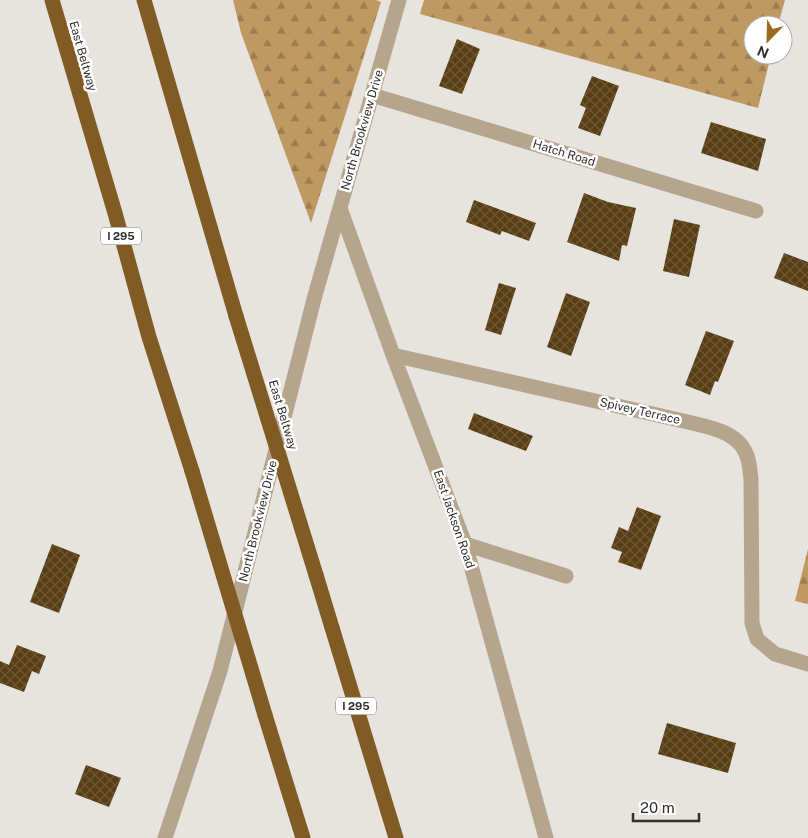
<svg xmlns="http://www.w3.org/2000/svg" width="808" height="838" viewBox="0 0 808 838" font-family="'Public Sans',sans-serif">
	<defs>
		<pattern id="forest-firs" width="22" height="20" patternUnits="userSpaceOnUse" patternTransform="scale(1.25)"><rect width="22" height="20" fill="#bf9962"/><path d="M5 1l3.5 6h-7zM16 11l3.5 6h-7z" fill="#9c7d51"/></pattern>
		<pattern id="building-cross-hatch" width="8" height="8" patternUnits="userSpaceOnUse" patternTransform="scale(1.25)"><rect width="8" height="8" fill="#583e12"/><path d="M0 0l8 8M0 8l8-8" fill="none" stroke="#6d5835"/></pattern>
	</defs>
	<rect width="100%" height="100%" fill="#e7e3de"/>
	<path fill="url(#forest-firs)" d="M233,0H376L381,2L311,223L241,33Z
		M424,0H785L778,25H753V55H771L758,108L420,14Z
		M808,549V604L795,601Z"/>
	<path fill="url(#building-cross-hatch)" d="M457,39L480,49L462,94L439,86Z
		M592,76L619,86L600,136L578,128L586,108L580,105Z
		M711,122L766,139L758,171L701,153Z
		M584,193L608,202L636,208L627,246L622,245L619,261L567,242Z
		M474,200L536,223L529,241L502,231L500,235L466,222Z
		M674,219L700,225L689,277L663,271Z
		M784,253L808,262V291L774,278Z
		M499,283L516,288L501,335L485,330Z
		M566,293L590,302L571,356L547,347Z
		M706,331L734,341L718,382L715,381L710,395L685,385Z
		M474,413L533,436L526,451L468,429Z
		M637,507L661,516L641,570L618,562L622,552L611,548L619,527L628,531Z
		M52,544L80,555L59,613L30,602Z
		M17,645L46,656L39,674L32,671L24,692L0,683V661L9,665Z
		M667,723L736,743L728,773L658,754Z
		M86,765L121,778L109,807L75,794Z"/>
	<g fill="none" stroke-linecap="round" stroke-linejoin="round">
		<path stroke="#b6a58d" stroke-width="15" d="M372,95L756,211
			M340,208L393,355L465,544L546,838
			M393,355L688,422C712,428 741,432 748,459C750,466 750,473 751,479L752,623L757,639L775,654L808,664
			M465,544L566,576
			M165,838L220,671L314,299L399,0"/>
		<path stroke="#805c24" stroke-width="15" d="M52,0L115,213L149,337L192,471
			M144,0L236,316
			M316,575L396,838
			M265,715L303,838"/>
		<path stroke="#805c24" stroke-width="15" d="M236,316L316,575
			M192,471L265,715"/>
	</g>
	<g text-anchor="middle" stroke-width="5" stroke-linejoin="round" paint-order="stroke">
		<g fill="#fff" stroke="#706e6d" stroke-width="1">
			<rect x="101" y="227.5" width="40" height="17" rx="4"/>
			<rect x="336" y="697.5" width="40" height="17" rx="4"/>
		</g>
		<g font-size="11" font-weight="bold" fill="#32302e">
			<text x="121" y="240">I 295</text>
			<text x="356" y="710">I 295</text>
		</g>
		<g font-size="12" fill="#32302e" stroke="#fff">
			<text transform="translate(83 56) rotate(74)" y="4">East Beltway</text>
			<text transform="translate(362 130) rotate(-74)" y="4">North Brookview Drive</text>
			<text transform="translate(564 153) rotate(17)" y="4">Hatch Road</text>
			<text transform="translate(640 411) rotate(13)" y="4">Spivey Terrace</text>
			<text transform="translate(283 415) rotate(73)" y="4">East Beltway</text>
			<text transform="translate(454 519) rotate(71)" y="4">East Jackson Road</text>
			<text transform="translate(258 521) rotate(-76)" y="4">North Brookview Drive</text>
		</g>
	</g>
	<g transform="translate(768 40) rotate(203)"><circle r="24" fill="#ffffff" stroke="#adacab"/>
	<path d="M0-4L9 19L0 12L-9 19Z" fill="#9a6b1c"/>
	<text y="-8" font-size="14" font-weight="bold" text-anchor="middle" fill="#32302e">N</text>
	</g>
	<path d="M633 813v8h66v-8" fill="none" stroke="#32302e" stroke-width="2.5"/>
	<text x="640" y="813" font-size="15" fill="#32302e" stroke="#ffffff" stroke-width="4" paint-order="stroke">20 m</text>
</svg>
